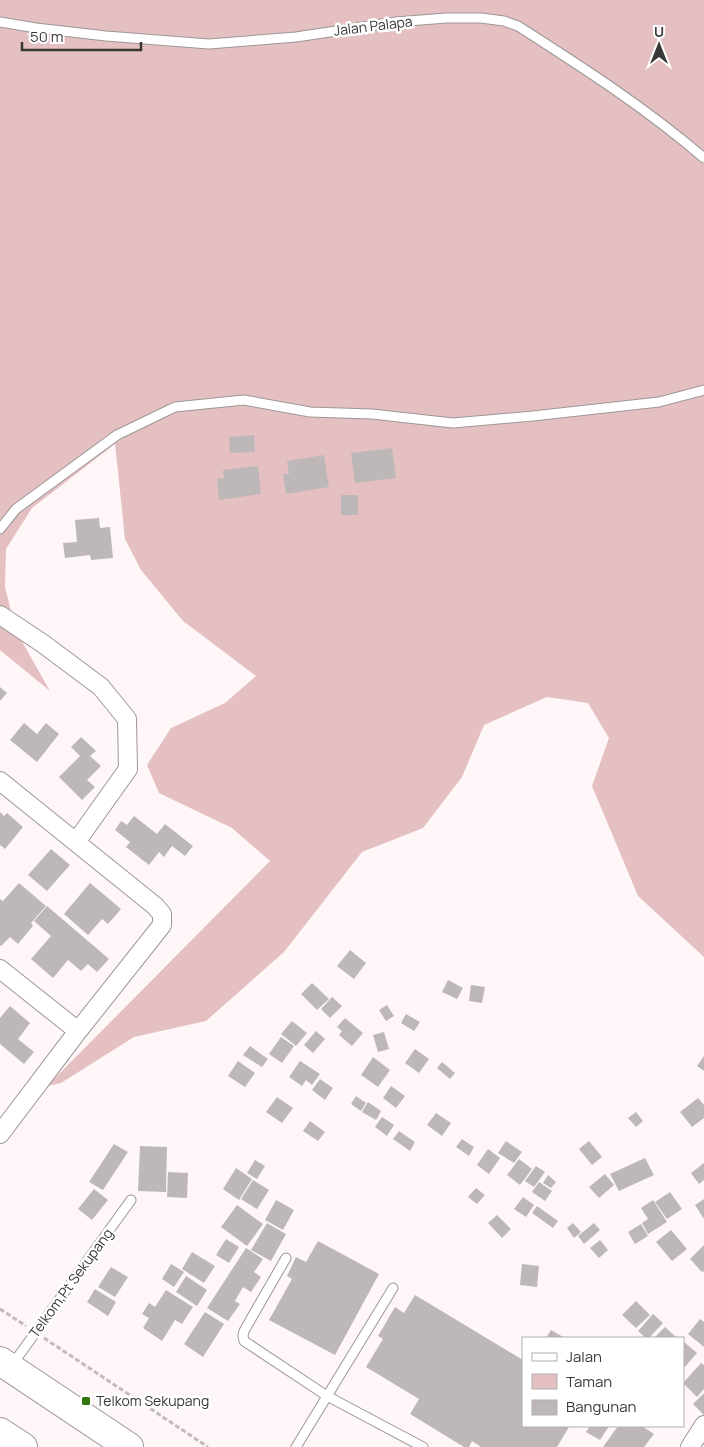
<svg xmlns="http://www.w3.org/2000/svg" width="704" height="1447" viewBox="0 0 704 1447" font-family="Manrope,sans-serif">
	<rect width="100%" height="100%" fill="#fef6f7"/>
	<path fill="#e5c0c2" d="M0,0H704V957L638,896L592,786L609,738L588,703L547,697L484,725L462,777L423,828L362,852L284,952L206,1021L134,1037L61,1083L47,1086L270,861L232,828L159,793L147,765L171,728L225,703L256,676L183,621L141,570L125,539L115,444L32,508L6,549L5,587L16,631L50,691L0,650Z"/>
	<path fill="#beb7b7" d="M254,435L255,452L230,453L229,437Z
		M392,448L396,478L355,483L351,453Z
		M324,455L329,487L286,494L283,474H289L287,461Z
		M258,466L261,494L219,500L217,479L224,478L223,470Z
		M341,495H358V515H341Z
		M99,518L100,528L110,527L113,558L91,560L90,555L65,558L63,543L77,542L75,520Z
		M0,687L7,693L0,701Z
		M24,723L37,734L46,723L59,734L37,762L10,740Z
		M81,737L96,751L90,756L101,766L87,780L95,787L82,800L59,777L80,756L71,747Z
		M0,812L4,816L7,813L23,827L5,849L0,845Z
		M134,816L157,834L165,824L193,846L185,856L172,846L164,857L159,852L149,865L126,847L130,842L115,830L121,821L127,825Z
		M51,849L70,865L47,891L28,875Z
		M19,883L46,906L31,923L33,926L18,944L10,937L1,946L0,945V899L3,901Z
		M90,883L121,909L108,924L102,919L88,935L64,914Z
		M47,906L109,959L97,972L88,964L81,971L68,960L53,978L31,959L51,936L34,921Z
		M350,950L366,963L354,979L337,966Z
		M448,980L463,988L457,999L442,992Z
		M312,983L329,999L317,1010L301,994Z
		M471,985L485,987L482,1003L469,1001Z
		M332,997L342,1006L330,1018L321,1009Z
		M387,1005L394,1016L386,1021L379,1010Z
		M10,1006L30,1023L18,1039L34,1052L24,1064L0,1044V1018Z
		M406,1014L420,1022L414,1031L401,1023Z
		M345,1018L363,1033L352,1046L339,1035L342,1031L337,1027Z
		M292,1021L307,1033L296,1046L281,1034Z
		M316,1031L325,1039L313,1053L304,1045Z
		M384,1032L389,1049L378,1052L373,1035Z
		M281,1037L294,1046L282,1063L269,1054Z
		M250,1046L268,1059L262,1067L243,1055Z
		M415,1049L429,1059L419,1073L405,1063Z
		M704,1056V1071L697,1066Z
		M373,1057L390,1070L378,1087L361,1075Z
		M238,1061L255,1073L245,1087L228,1076Z
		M300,1061L320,1074L312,1085L306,1080L302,1086L289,1077Z
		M442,1062L455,1073L450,1079L437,1068Z
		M320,1079L333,1088L325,1100L312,1090Z
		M391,1086L405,1096L396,1108L383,1098Z
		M356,1096L366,1103L361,1111L351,1104Z
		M277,1097L293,1108L282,1123L266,1112Z
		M698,1098L704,1105V1118L692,1127L680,1112Z
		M368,1102L381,1111L376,1120L362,1112Z
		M636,1112L643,1121L636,1127L628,1118Z
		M436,1113L451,1123L442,1136L427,1125Z
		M382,1117L394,1125L387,1136L375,1127Z
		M310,1121L325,1132L318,1141L303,1131Z
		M399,1131L415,1142L410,1151L393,1139Z
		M462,1139L474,1147L469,1156L456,1147Z
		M506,1141L522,1152L514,1163L498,1153Z
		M589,1141L602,1157L592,1165L579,1149Z
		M114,1144L128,1152L103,1190L89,1182Z
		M140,1146L167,1147L166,1192L138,1191Z
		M488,1149L500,1158L489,1174L477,1165Z
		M645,1158L654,1175L619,1191L610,1174Z
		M519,1159L532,1169L520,1185L507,1175Z
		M255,1160L265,1166L257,1179L247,1173Z
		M704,1163V1180L699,1184L691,1173Z
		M536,1166L545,1172L534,1187L525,1181Z
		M236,1168L252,1179L239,1200L223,1189Z
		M168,1172L188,1173L187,1198L167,1197Z
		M605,1174L614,1185L599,1198L589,1187Z
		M548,1175L556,1182L551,1188L543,1183Z
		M253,1180L269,1190L257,1209L241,1199Z
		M539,1182L552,1191L545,1201L532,1192Z
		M476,1188L485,1195L477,1204L468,1197Z
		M94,1189L108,1200L92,1220L78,1209Z
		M670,1192L682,1209L667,1219L655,1202Z
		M523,1197L534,1205L526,1217L514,1209Z
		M704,1199V1219L695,1205Z
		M276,1200L294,1210L283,1230L265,1220Z
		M653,1200L667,1222L648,1234L642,1223L648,1219L641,1208Z
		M237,1205L263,1224L247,1246L221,1227Z
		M537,1206L558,1221L553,1228L532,1213Z
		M497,1215L511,1229L502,1238L488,1223Z
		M267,1223L286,1234L271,1261L251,1250Z
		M573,1223L581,1232L574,1238L567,1228Z
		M594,1223L600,1230L584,1244L578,1236Z
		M641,1224L648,1236L635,1244L628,1232Z
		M671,1230L687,1249L672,1261L656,1242Z
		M226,1239L239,1247L229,1263L216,1255Z
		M600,1240L608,1250L599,1258L590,1248Z
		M318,1241L379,1274L335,1355L269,1320L292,1279L287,1276L296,1257L306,1262Z
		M704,1245V1271L702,1272L690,1259Z
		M246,1248L263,1259L254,1272L261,1277L251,1292L243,1287L235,1301L240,1304L228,1321L207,1308Z
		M192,1252L215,1266L204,1283L182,1269Z
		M171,1264L184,1272L174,1287L162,1279Z
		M522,1264L539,1266L537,1287L520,1285Z
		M111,1267L128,1277L115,1297L98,1287Z
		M186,1276L207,1290L197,1306L176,1292Z
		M95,1289L116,1302L108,1316L87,1302Z
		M166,1290L193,1307L182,1324L175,1320L162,1341L143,1328L149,1318L142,1314L149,1303L155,1307Z
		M415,1295L523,1360V1426H567L569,1427L557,1447H481L472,1441L469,1447H464L410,1414L419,1399L366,1367L383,1339L378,1336L395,1307L404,1313Z
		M636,1301L650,1315L636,1328L622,1315Z
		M205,1312L224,1324L203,1357L184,1344Z
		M653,1314L663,1323L649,1338H646L638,1331Z
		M700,1319L704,1322V1347L688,1334Z
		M665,1327L677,1338H654Z
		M551,1330L565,1338H546Z
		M683,1341L697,1353L683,1369Z
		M701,1363L704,1365V1389L697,1397L683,1383Z
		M704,1393V1415L693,1404Z
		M590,1426H609L600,1440L586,1432Z
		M618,1426H642L654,1434L644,1447H603Z"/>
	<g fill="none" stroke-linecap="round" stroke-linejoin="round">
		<g stroke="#9d9696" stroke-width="11">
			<path id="lane" d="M0,22L36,28L106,36L209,44L296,37L396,22L446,18H481L504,21L518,26C582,67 646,108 704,158
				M0,529L16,509L117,435L175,407L244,400L310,412L372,414L453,423L533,416L659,402L704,390
				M286,1258L244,1331L243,1336L244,1341L327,1396L423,1447
				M12,1365L131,1200
				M296,1447L393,1288"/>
		</g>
		<g stroke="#9d9696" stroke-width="20">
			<path id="street" d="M0,615L42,643L101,687L127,719L128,769L76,842
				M0,781L155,906L162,914V925L78,1031L0,1134
				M0,969L78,1031
				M690,1447L704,1425"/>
		</g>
		<g stroke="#9d9696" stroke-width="30">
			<path id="highway" d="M0,1361L129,1447
				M0,1432L23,1447"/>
		</g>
		<path stroke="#c2bcbd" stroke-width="3" stroke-dasharray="5 2.5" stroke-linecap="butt" d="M0,1309L26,1326
			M44,1338L208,1447"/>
		<use href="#lane" stroke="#fff" stroke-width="9"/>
		<use href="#street" stroke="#fff" stroke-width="18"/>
		<use href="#highway" stroke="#fff" stroke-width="28"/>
	</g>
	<rect fill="#327410" stroke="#fff" stroke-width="2" x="81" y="1396" width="10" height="10" rx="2.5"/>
	<g text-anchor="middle" stroke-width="5" stroke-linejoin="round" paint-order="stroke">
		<g font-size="14" fill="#3a3737" stroke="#fff">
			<text transform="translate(373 26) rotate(-7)" y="5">Jalan Palapa</text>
			<text transform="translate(71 1283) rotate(-54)" y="5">Telkom,Pt Sekupang</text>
		</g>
		<g font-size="14" fill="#3a3737" stroke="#fff" text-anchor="start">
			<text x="96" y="1406">Telkom Sekupang</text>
		</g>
	</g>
	<rect x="522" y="1337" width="162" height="90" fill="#ffffff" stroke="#b0afaf"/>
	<rect x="532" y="1353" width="25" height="8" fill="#ffffff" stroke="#b0afaf"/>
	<text x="566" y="1362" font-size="15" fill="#3a3737">Jalan</text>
	<rect x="532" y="1374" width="25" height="15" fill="#e5c0c2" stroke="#b0afaf"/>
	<text x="566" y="1387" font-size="15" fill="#3a3737">Taman</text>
	<rect x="532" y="1400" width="25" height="15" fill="#beb7b7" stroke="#b0afaf"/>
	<text x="566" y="1412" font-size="15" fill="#3a3737">Bangunan</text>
	<g transform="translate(659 45)" stroke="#ffffff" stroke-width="4" paint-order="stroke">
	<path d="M0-4L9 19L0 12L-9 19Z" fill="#3a3737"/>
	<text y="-8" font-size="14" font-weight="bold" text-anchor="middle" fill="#3a3737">U</text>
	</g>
	<path d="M22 42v8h119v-8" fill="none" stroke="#3a3737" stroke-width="2.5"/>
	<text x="30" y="42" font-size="15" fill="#3a3737" stroke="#ffffff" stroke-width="4" paint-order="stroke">50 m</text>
</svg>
